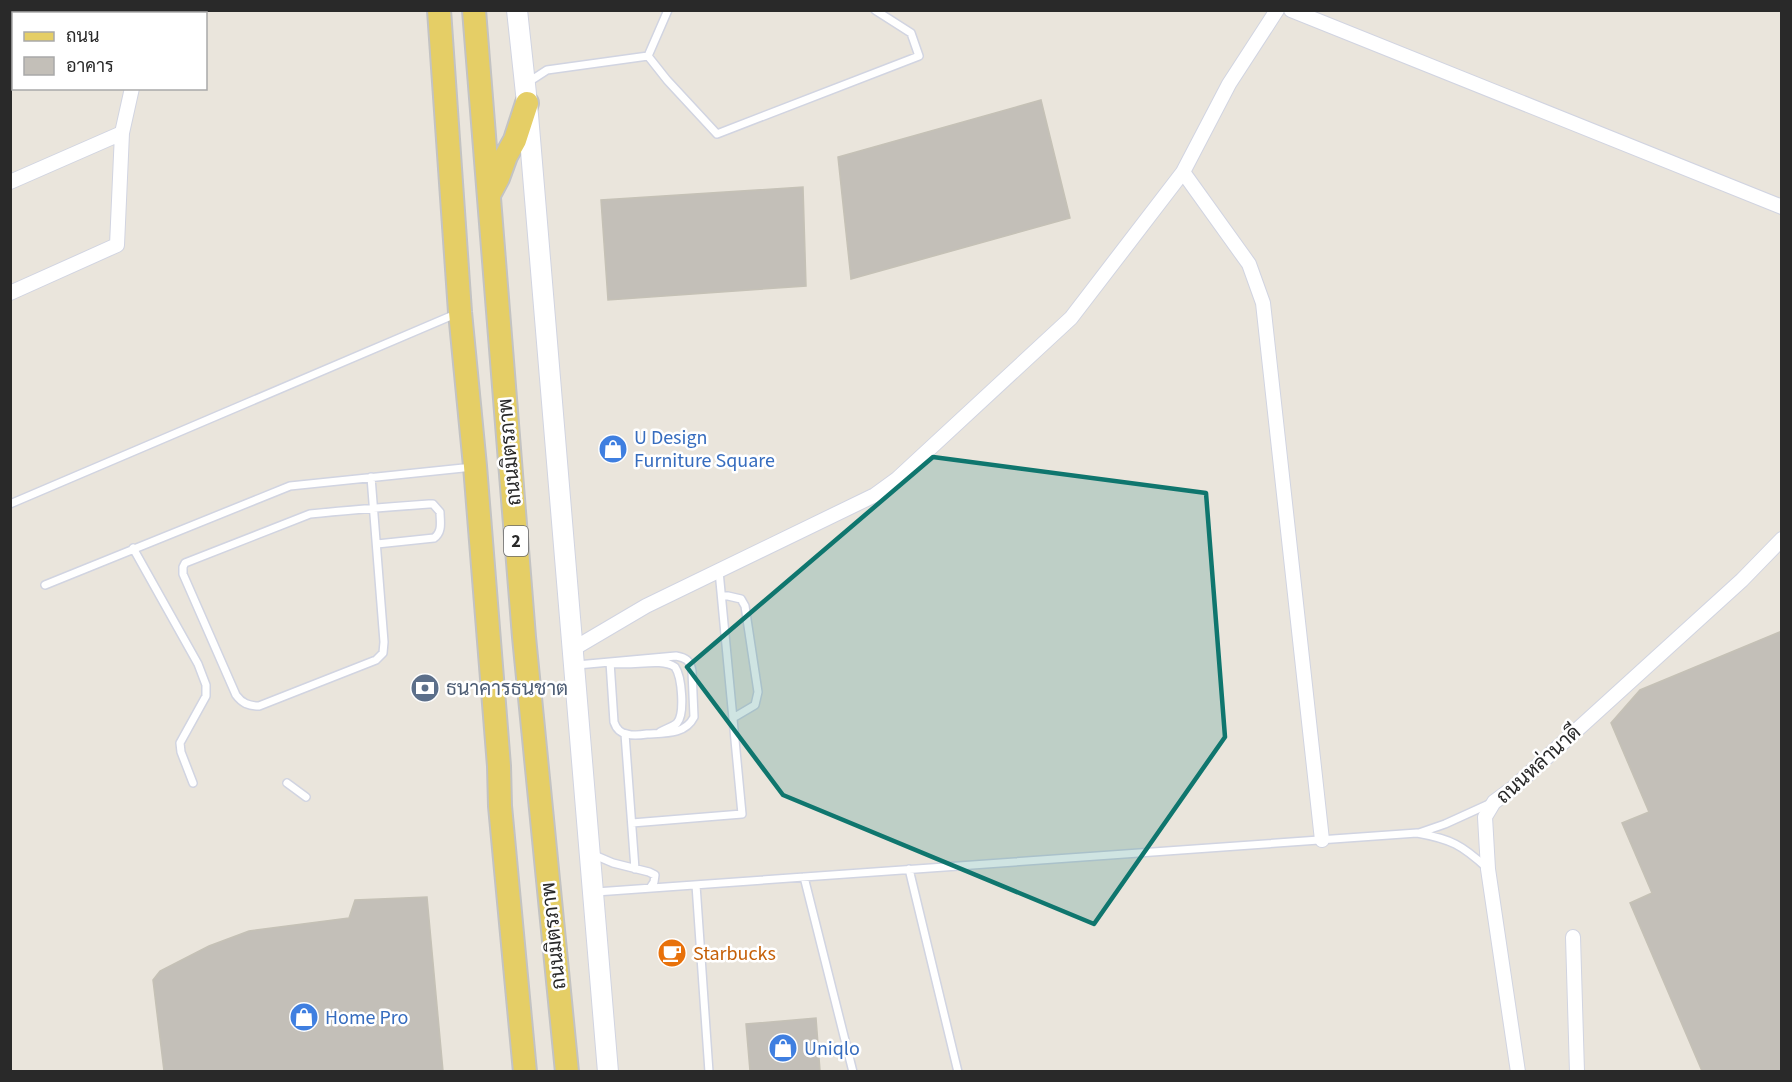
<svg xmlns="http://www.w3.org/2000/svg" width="1792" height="1082" viewBox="0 0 1792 1082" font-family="'Source Sans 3',Sarabun,sans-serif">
	<rect width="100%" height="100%" fill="#eae5dc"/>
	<path fill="#c3bfb8" stroke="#c5c1b6" stroke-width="1.5" d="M1041,100L1070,218L851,279L838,157Z
		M803,187L806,286L608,300L601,200Z
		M1782,631V1071H1702L1630,903L1652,893L1622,823L1649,812L1611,723L1640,690Z
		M427,897L443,1071H164L153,980L160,971L209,946L249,931L349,918L355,900Z
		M816,1018L820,1071H750L746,1024Z"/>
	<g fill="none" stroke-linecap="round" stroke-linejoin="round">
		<g stroke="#d1d4e1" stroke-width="10">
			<path id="lane" d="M648,56L668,10
				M527,83L547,70L648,56L667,80L717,134L919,56L911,33L875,10
				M371,477C375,532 380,587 384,642L383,653L376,660L259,706C248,706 242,703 236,695L183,574V567L185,563L310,514C350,510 389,507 429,504H433L440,512C440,521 443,532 434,538L377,544
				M10,504L458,313
				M133,548L198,664L206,685V696L180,743L181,752L193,783
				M45,585L290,486L473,467
				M722,596H728L741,599L745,606L758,692L755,705L733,718
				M612,663C631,667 661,657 675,667C682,677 685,714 677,723C673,727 665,729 660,732
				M577,665L676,656C686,658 690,660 692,671L694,717C685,735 664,733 647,734C641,735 633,736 627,734C620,733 616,728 614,722L610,662
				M625,734L635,869
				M287,783L306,797
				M632,823L742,814L719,571
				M1419,833L1445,824L1489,804
				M592,854L613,863L649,872L655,875L654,882L650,888
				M909,869L958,1072
				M804,877L853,1072
				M696,885L709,1072
				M596,892L1417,833C1451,839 1462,845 1487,868"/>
		</g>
		<g stroke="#d1d4e1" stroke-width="16">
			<path id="street" d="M1291,10L1782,207
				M132,14L139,10
				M150,14L151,10
				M10,65L14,64
				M1183,172L1249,264L1263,303L1322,840
				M10,182L122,133
				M10,293L117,245L122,133L132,88
				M573,649L646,606L875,495L897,479L1071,318L1183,172L1229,84L1277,10
				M1573,937L1577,1072
				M1518,1072L1488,869L1485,817L1494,802L1513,788L1742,580L1782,539"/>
		</g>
		<g stroke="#d1d4e1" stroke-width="22">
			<path id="secondary" d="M517,10L527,103L608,1072"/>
		</g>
		<g stroke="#c3c3c3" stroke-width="26">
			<path id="primary" d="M439,10L460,312L475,466L499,766L500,806L525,1072
				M474,10L524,637L567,1072
				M490,193L498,178L506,156L515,140L527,103"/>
		</g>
		<use href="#lane" stroke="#fff" stroke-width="7"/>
		<use href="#street" stroke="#fff" stroke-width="14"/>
		<use href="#secondary" stroke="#fff" stroke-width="20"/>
		<use href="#primary" stroke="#e5ce66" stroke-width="22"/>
	</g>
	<path fill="#0f766e" fill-opacity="0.2" stroke="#0f766e" stroke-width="4.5" stroke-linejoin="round" d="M933,457L1206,493L1225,737L1094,924L783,795L687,667Z"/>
	<defs>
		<g id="shop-disc" transform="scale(1.5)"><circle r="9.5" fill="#3f7fe0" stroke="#fff"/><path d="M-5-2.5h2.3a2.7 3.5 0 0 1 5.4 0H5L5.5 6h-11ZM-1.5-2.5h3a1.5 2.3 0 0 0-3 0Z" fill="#fff"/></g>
		<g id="bank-disc" transform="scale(1.5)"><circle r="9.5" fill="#5c6f8a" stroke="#fff"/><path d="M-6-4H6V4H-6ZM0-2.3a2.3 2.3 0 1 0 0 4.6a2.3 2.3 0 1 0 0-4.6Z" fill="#fff"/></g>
		<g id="cafe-disc" transform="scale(1.5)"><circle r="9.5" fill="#e8710a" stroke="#fff"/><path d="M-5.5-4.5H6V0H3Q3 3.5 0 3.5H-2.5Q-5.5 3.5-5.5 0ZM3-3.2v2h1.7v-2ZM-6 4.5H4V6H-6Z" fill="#fff"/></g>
	</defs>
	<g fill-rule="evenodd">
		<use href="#shop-disc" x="613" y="449"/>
		<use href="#bank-disc" x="425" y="688"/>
		<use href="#cafe-disc" x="672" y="953"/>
		<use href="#shop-disc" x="304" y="1017"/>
		<use href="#shop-disc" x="783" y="1048"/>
	</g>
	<g text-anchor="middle" stroke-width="5" stroke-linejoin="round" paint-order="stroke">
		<rect fill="#fff" stroke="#696969" stroke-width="1.5" x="504" y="526" width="24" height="30" rx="4.5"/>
		<g font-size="18" font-weight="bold" fill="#292929">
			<text x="516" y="547">2</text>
		</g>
		<g font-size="20" fill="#366cbe" stroke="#fff" text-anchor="start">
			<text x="634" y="444">U Design<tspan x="634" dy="23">Furniture Square</tspan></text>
			<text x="325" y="1024">Home Pro</text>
			<text x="804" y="1055">Uniqlo</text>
		</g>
		<g font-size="20" fill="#292929" stroke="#fff">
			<text transform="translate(509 452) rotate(-95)" y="7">ถนนมิตรภาพ</text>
			<text transform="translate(1538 764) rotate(-42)" y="7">ถนนหล่านาดี</text>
			<text transform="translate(553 936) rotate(-96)" y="7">ถนนมิตรภาพ</text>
		</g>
		<g font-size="20" fill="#4e5e75" stroke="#fff" text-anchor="start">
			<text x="446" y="695">ธนาคารธนชาต</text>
		</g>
		<g font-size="20" fill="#c56008" stroke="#fff" text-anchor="start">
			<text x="693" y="960">Starbucks</text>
		</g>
	</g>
	<rect width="1792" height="1082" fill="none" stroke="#292929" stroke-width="24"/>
	<rect x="12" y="12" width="195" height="78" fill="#ffffff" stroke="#a9a9a9" stroke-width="1.5"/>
	<rect x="24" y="32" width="30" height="9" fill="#e5ce66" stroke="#a9a9a9" stroke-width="1.5"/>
	<text x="66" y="42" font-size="18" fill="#292929">ถนน</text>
	<rect x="24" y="57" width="30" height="18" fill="#c3bfb8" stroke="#a9a9a9" stroke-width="1.5"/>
	<text x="66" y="72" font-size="18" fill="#292929">อาคาร</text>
</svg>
